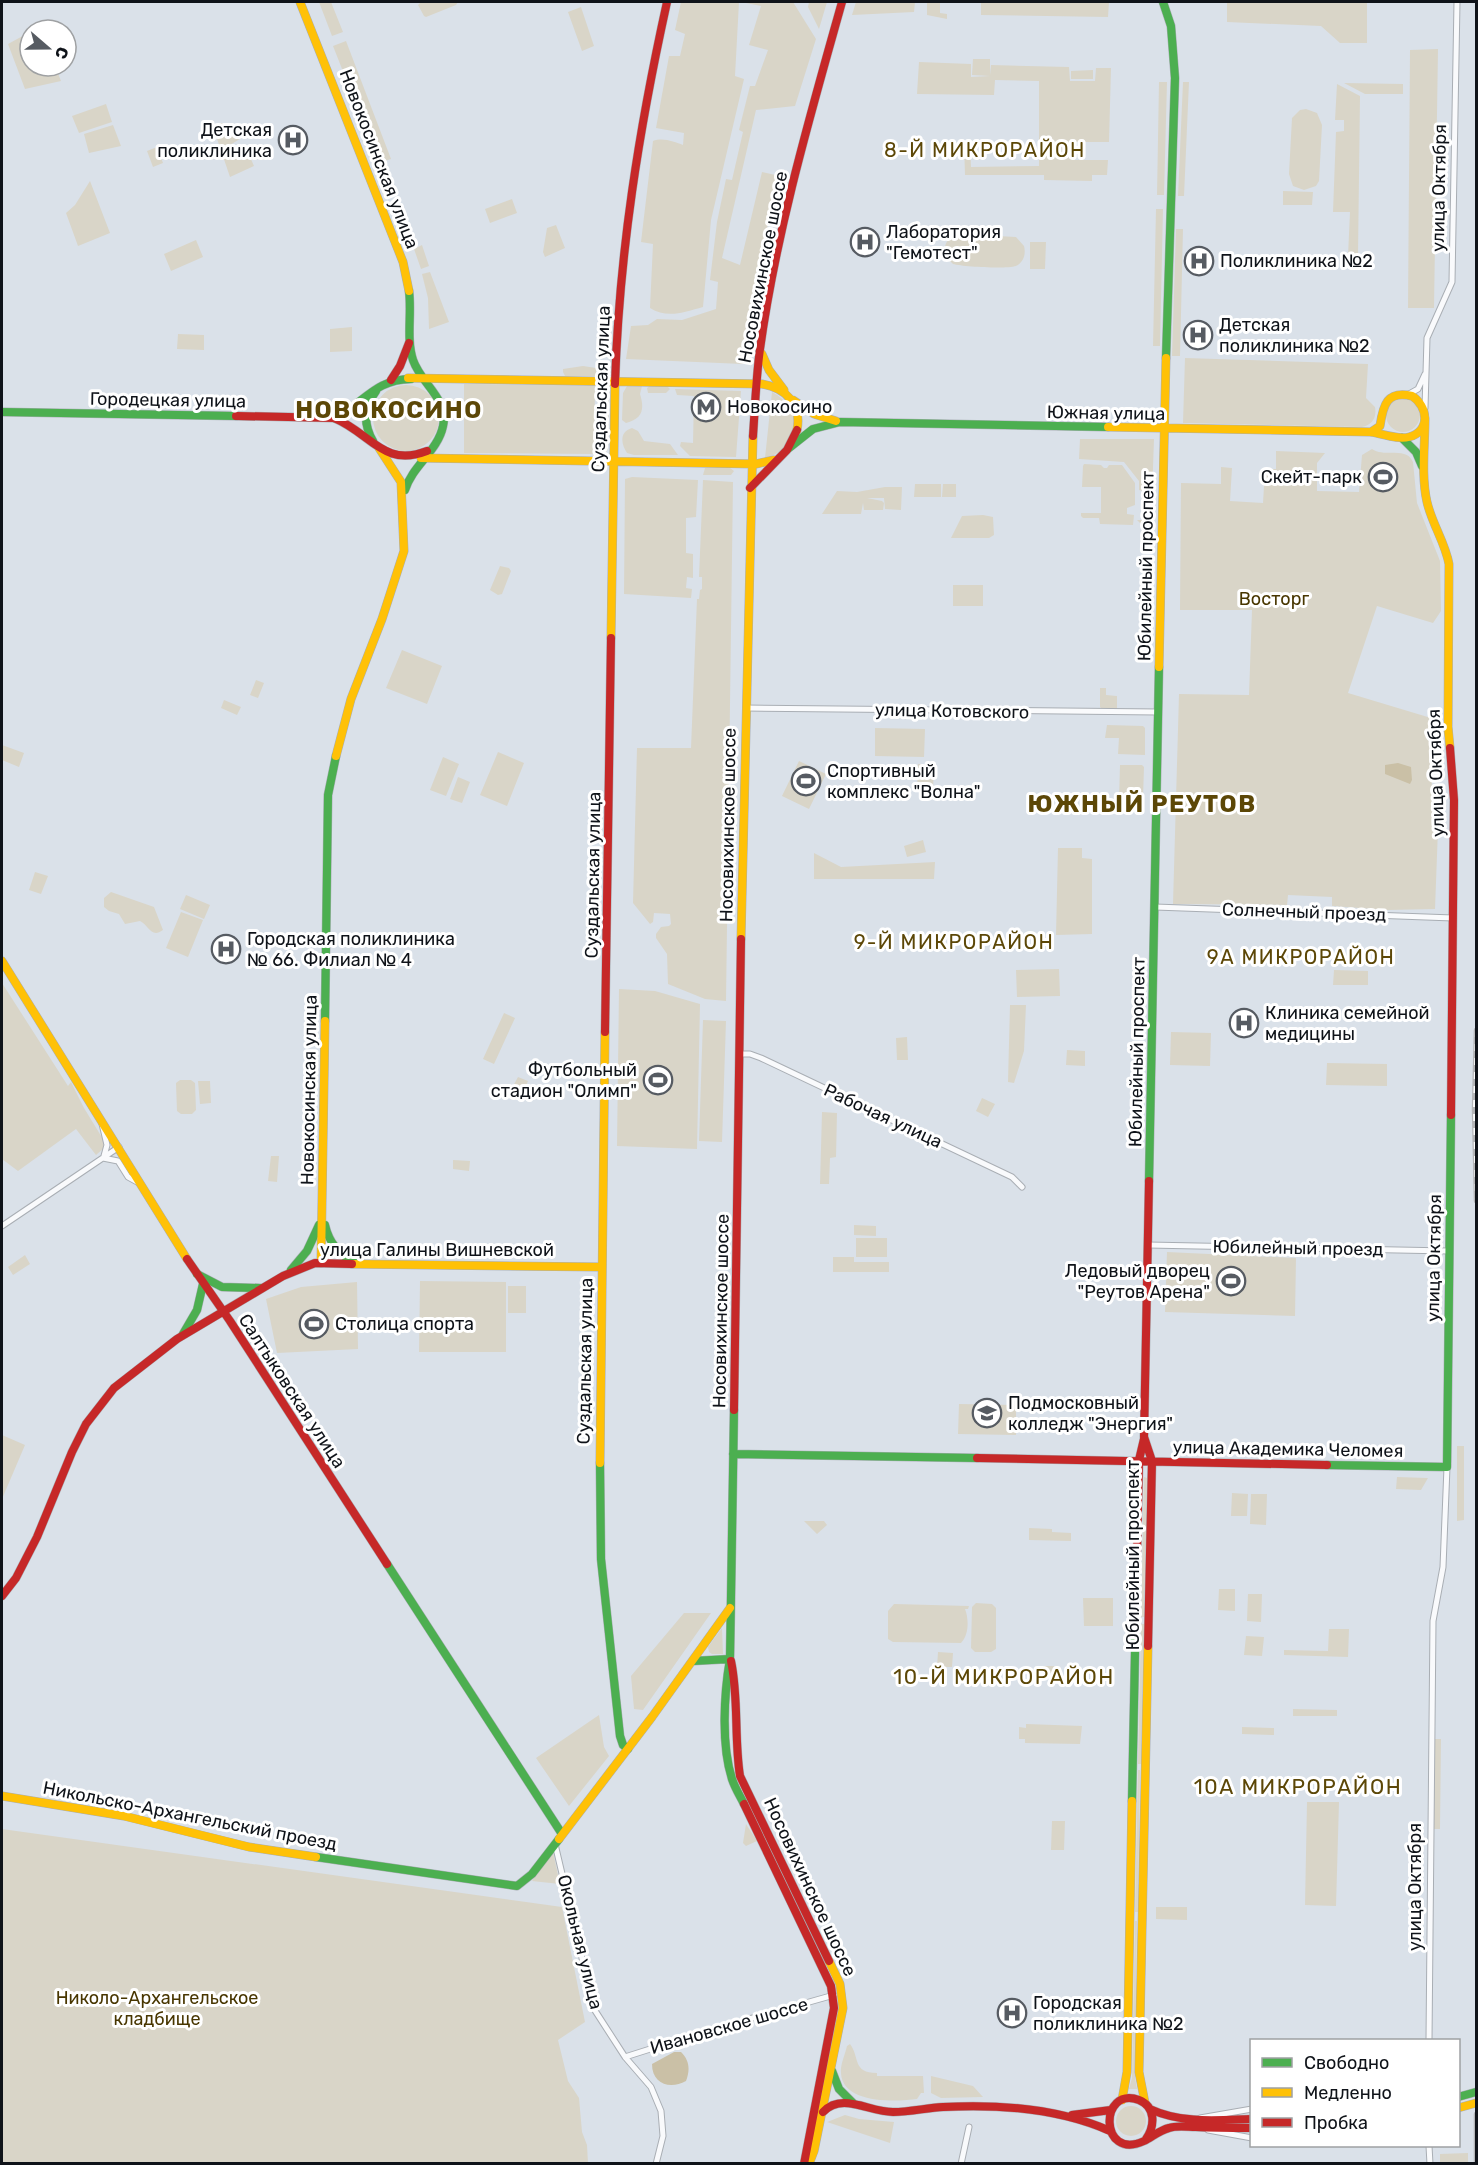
<svg xmlns="http://www.w3.org/2000/svg" width="1478" height="2165" viewBox="0 0 1478 2165" font-family="Rubik,sans-serif">
	<rect width="100%" height="100%" fill="#dae1e9"/>
	<path fill="#d9d5c8" d="M319,2H331L343,32L332,36Z
		M421,2H458L456,5L426,17L424,16L418,5Z
		M681,2H739L735,76L744,79L711,220L703,307C685,312 667,319 650,308L653,244L641,242L653,141C663,137 675,142 683,145L684,133L656,128L669,56H680L685,34L675,30Z
		M746,2H793L816,39L795,106L756,110L722,258L740,265L762,172L780,176L757,269L745,362L743,364L626,359L631,326L648,325L657,319L682,320L716,309L718,282L710,280L717,222L726,179L732,180L743,132L739,130L750,86H755L768,50L749,45L761,6L746,3Z
		M809,2H827L819,29L808,7Z
		M856,2H915L914,12L852,15Z
		M927,2H940V13L947,14V19L927,15Z
		M981,2H1109L1108,17L981,15Z
		M1227,2H1367V43H1340L1321,26L1227,22Z
		M581,7L594,46L582,51L568,12Z
		M30,32V66H55L61,81L25,89L8,44Z
		M346,41L391,159L379,163L333,46Z
		M1438,49L1434,308H1408L1410,50Z
		M973,59H990V75L991,65L1069,67L1070,81H1095L1096,68H1111L1109,142H1072V160H1108L1107,175H1092V181L1044,180V175H965L964,143H970L971,167L1039,166V81L995,80L994,95L917,94L919,62L971,64V77L990,76L972,75Z
		M1093,70V79H1071V71Z
		M1159,82H1167L1164,195H1157Z
		M1183,82H1189L1184,196H1178Z
		M1344,83L1403,84V94H1365Z
		M1337,84L1360,96L1358,255L1348,256L1350,212H1333L1336,132L1344,131V120H1335Z
		M106,104L112,122L79,133L72,116Z
		M1306,109L1317,113L1322,125L1319,181L1316,186L1304,190L1293,186L1289,174L1292,118L1300,110Z
		M221,123L244,129L243,137L222,150L250,157L254,166L230,177L213,127Z
		M113,125L121,146L89,153L84,134Z
		M157,147L163,163L153,167L147,151Z
		M90,181L110,233L78,246L66,213L75,205Z
		M1283,191L1313,192L1312,205H1283Z
		M512,199L517,213L490,223L485,209Z
		M1156,209H1163L1160,346H1153Z
		M556,225L565,248L545,257L543,252L547,228Z
		M1176,229H1183L1180,356H1172Z
		M960,234L1016,237L1024,246C1026,254 1024,262 1016,266C1007,269 964,267 953,264L945,256C943,244 948,236 960,234Z
		M196,240L203,257L171,271L164,254Z
		M1030,242H1046L1045,269H1030Z
		M422,245L429,266L421,269L414,249Z
		M430,272L449,322L429,329L428,298L422,274Z
		M352,327V351L330,352V329Z
		M178,334L204,335V350L177,349Z
		M1185,358L1368,364L1366,398L1375,407C1377,418 1372,425 1362,427L1183,423Z
		M583,366L596,368V376H565L563,372V369Z
		M464,384L595,385L594,454L464,453Z
		M651,385L667,386L670,389L666,393H648L647,388Z
		M373 418a33 33 0 1 1 66 0a33 33 0 1 1-66 0Z
		M627,386H642L640,394C645,410 642,419 626,423L622,420L623,393Z
		M601,389L607,391L609,394L608,449L606,452L600,455Z
		M675,389L741,391L736,457L690,456L680,446L681,442L693,443L694,396L677,395Z
		M772,392C804,408 801,449 765,458Z
		M1386 415a17 17 0 1 1 34 0a17 17 0 1 1-34 0Z
		M632,428L638,431L644,441L670,444L678,455H634L627,453C621,444 619,432 632,428Z
		M1080,439H1154L1151,525L1141,524L1137,520H1143V491L1139,490V481L1124,462L1079,459Z
		M1372,449C1385,458 1406,446 1413,462L1417,503L1440,561L1441,611L1433,623L1377,606L1348,693L1431,718L1432,799L1439,802L1435,909L1387,910L1332,906V897L1288,895L1287,905L1173,904L1179,694L1249,695L1252,610H1180L1181,483L1221,484V467L1232,468L1230,501L1263,503L1265,469H1276V451L1325,453L1317,463V491L1359,492L1362,455Z
		M1084,464L1101,465L1104,468H1107L1109,465H1122L1135,483V505L1127,508V514L1134,515L1133,525L1100,524L1099,518H1083L1081,516V513H1101V487H1082L1083,466Z
		M705,468H730L734,471L731,475H703Z
		M632,477L698,480L696,517L686,518V553L693,554V578L687,577L686,588L692,589L691,598L624,594L625,479Z
		M703,480L733,482L726,1001L705,999L668,984L667,954L656,938V934L661,927L669,926L671,924L670,914L654,913L653,922L650,924L633,903L637,748H691L697,599H699L700,590L702,589V577H699Z
		M915,484H941V497H914Z
		M943,484H956V497H942Z
		M885,487H902L901,510L885,509L884,498H867L882,501L884,503L883,510H864L863,503L861,514H822L837,491L857,492Z
		M983,515L993,517L994,535L989,538H951L962,516Z
		M500,566L509,568L511,571L502,594L498,595L490,590Z
		M953,585H983V606H953Z
		M402,650L442,666L427,704L386,688Z
		M256,680L264,683L258,698L250,695Z
		M1100,688H1106V695L1117,696V709H1102L1100,707Z
		M224,700L241,707L237,715L221,708Z
		M1107,725L1143,726L1145,728V755L1118,754L1119,738H1105Z
		M875,728L925,729L924,757L875,756Z
		M2,745L24,753L19,767L2,760Z
		M498,752L524,763L507,806L480,795Z
		M443,757L459,764L446,796L430,790Z
		M799,761L826,774L809,809L782,796Z
		M918,764L934,765L933,791H917Z
		M1120,765H1142L1144,767L1143,798L1141,800H1119Z
		M458,777L470,782L462,803L450,799Z
		M923,840L926,852L907,857L904,846Z
		M1058,848H1082V858L1092,859V934L1056,935Z
		M814,853L841,867L935,862L934,879H814Z
		M35,872L48,876L41,894L29,890Z
		M111,892L154,907L163,930C151,939 149,925 140,921L125,924L119,914L109,911L104,907V898Z
		M186,895L210,905L204,919L180,909Z
		M181,912L203,920L188,957L166,948Z
		M1059,969L1060,996L1017,997L1016,970Z
		M1334,970L1368,971V985H1333Z
		M2,983L68,1086L71,1082L84,1108L106,1144L104,1148L96,1155L76,1129L18,1171L2,1159Z
		M619,989L655,991L700,1004L697,1149L617,1146Z
		M1010,1005H1026L1024,1051L1014,1083L1008,1082Z
		M504,1013L515,1018L494,1064L483,1059Z
		M703,1020L726,1021L722,1142L699,1141Z
		M1171,1032L1211,1033L1210,1066L1170,1065Z
		M907,1037L908,1060H897L896,1038Z
		M1067,1050L1085,1051V1066L1066,1065Z
		M1327,1063L1387,1064V1086L1326,1085Z
		M518,1077L528,1081L523,1093L512,1088Z
		M180,1080H191L195,1083L196,1110L192,1114H181L177,1111L176,1083Z
		M198,1081H210L211,1103L200,1104Z
		M982,1098L995,1104L988,1117L976,1111Z
		M822,1112L837,1113L836,1157L830,1158L829,1184H820Z
		M271,1156H279L277,1182L268,1181Z
		M453,1160L470,1161L469,1171L453,1169Z
		M854,1225L876,1226V1236L854,1235Z
		M856,1238H887V1257H856Z
		M1167,1252L1296,1258L1295,1316L1165,1312Z
		M25,1255L30,1264L13,1275L8,1267Z
		M833,1257H854V1262H889V1272H833Z
		M420,1281L506,1282V1352H419Z
		M357,1282L358,1349L277,1353L266,1299L301,1287Z
		M508,1286H526V1313H508Z
		M959,1404L1016,1405V1435L958,1434Z
		M2,1435L25,1445L2,1499Z
		M1457,1446H1464V1520L1457,1521Z
		M1144,1477L1147,1478L1144,1617H1141Z
		M1397,1477L1427,1478H1428L1421,1490L1396,1489Z
		M1232,1493L1248,1494L1247,1516H1231Z
		M1251,1494H1267L1266,1525L1250,1524Z
		M804,1521H824L827,1525L817,1534Z
		M1029,1528L1052,1529V1532L1071,1533V1541L1029,1540Z
		M1219,1589H1235V1611L1218,1610Z
		M1248,1594H1262L1261,1622L1247,1621Z
		M1083,1598H1113V1626H1084Z
		M976,1603L992,1604L996,1608V1649L991,1652H975L971,1648L972,1607Z
		M894,1604L969,1606L968,1609H965C969,1619 969,1635 961,1643L893,1642L888,1639V1611Z
		M684,1613H711L643,1710L634,1709L631,1676Z
		M1141,1624H1144L1141,1764H1138Z
		M722,1628L723,1654H712L709,1652L708,1647Z
		M1329,1629H1349L1348,1657L1284,1655V1650L1328,1651Z
		M1246,1636L1264,1637L1262,1656L1244,1655Z
		M938,1652L953,1653L952,1667H937Z
		M1036,1666H1058V1673H1035Z
		M1293,1709L1337,1710V1716H1293Z
		M599,1715L604,1747L609,1756L569,1806L536,1758Z
		M1026,1724L1082,1726L1080,1744L1025,1743V1739H1019V1727L1026,1728Z
		M1242,1727L1274,1728V1735L1242,1734Z
		M1434,1739H1441L1440,1829H1433Z
		M1138,1770H1140L1138,1912H1135Z
		M1307,1802H1339L1336,1906L1305,1905Z
		M1052,1821H1065L1064,1850H1051Z
		M746,1824L757,1841L746,1846L743,1843Z
		M2,1829L562,1907L585,2022L558,2040L568,2081L579,2098L582,2132L587,2145L588,2163H2Z
		M553,1852L560,1884L532,1881Z
		M1156,1907H1187V1920L1156,1919Z
		M1135,1921H1137L1135,2078L1137,2089H1129L1132,2078Z
		M850,2044C860,2057 852,2073 877,2073V2076H923L924,2093H921L917,2099C896,2102 842,2104 841,2073C840,2065 845,2055 847,2046Z
		M931,2076L973,2086L983,2097L941,2098L931,2093Z
		M1116 2121a15 15 0 1 1 30 0a15 15 0 1 1-30 0Z
		M845,2115L859,2119L894,2122L890,2143L827,2122Z
		M1468,2153V2163H1440V2154Z"/>
	<path fill="#cac0a6" d="M1398,763L1411,767L1412,780L1410,784L1385,774V765Z
		M674,2052H681C690,2061 690,2070 686,2081C670,2090 652,2084 652,2064Z"/>
	<g fill="none" stroke-linecap="round" stroke-linejoin="round">
		<g stroke="#a9aeb4" stroke-width="7">
			<path id="street" d="M1409,394L1418,389L1425,374
				M1425,408L1427,338L1452,282L1457,2
				M746,708L1158,712
				M1155,907L1453,918
				M739,1054H750L761,1058L1012,1177L1022,1187
				M102,1124L107,1145L104,1156
				M103,1158L118,1161L128,1177L139,1183
				M2,1226L119,1147
				M1148,1245L1449,1251
				M555,1844L594,2009L625,2057L651,2087L661,2111L663,2136L656,2164
				M1429,2040L1433,1621L1443,1567L1447,1467
				M625,2057L710,2030L834,1995
				M1200,2118L1252,2109
				M1208,2130L1252,2138
				M1429,2146L1430,2164
				M961,2164L969,2127"/>
		</g>
		<g stroke="#a9aeb4" stroke-width="9">
			<path id="fast" d="M1163,2L1171,26L1175,78L1166,358
				M2,412L236,416
				M334,418C363,405 374,379 411,379
				M1402,438L1416,452L1422,466
				M373,441C363,424 364,407 376,391
				M789,448L813,429L840,422L1108,427
				M405,490C412,466 438,451 443,426C449,399 421,384 413,360C406,339 412,313 409,291
				M325,1021L328,795L336,756
				M1149,1181L1159,667
				M325,1225C329,1243 339,1254 355,1263
				M291,1270L307,1251L319,1225
				M197,1274L222,1287L260,1288
				M183,1334L197,1310L203,1284
				M734,1410L730,1659C724,1694 721,1745 732,1779C735,1788 740,1796 744,1804
				M733,1454L977,1458
				M600,1463L601,1559L620,1736L623,1745L628,1749
				M1327,1465L1447,1467L1451,1115
				M387,1564L562,1834
				M693,1661L730,1659
				M1132,1801L1137,1554
				M316,1857L517,1886L532,1874L559,1839
				M832,2071L839,2089L854,2104
				M1458,2097L1476,2092"/>
		</g>
		<g stroke="#a9aeb4" stroke-width="9">
			<path id="slow" d="M300,2L403,262L409,291
				M762,354L769,370L784,390
				M408,378L762,384C786,388 802,405 797,430
				M793,400L814,414L836,421
				M1425,418C1425,445 1421,476 1427,502C1432,524 1445,542 1449,564L1448,727L1450,748
				M1108,427L1371,432C1383,434 1398,440 1409,437C1431,431 1428,406 1412,396C1387,390 1383,405 1380,426L1371,432
				M421,458L756,464L774,460
				M611,638L615,384
				M1159,667L1166,358
				M336,756L351,699L382,619L404,551L401,482L379,448
				M741,939L753,436
				M2,961L187,1259
				M321,1263L325,1021
				M352,1264L601,1267
				M600,1463L605,1032
				M2,1796L124,1816L249,1847L316,1857
				M559,1839L652,1717L730,1608
				M1122,2100L1127,2072L1132,1801
				M1145,2103L1139,2072L1148,1646
				M1458,2108L1476,2103
				M809,2164L814,2151L843,2008L840,1984L829,1961"/>
		</g>
		<g stroke="#a9aeb4" stroke-width="9">
			<path id="jam" d="M391,380L400,366L409,343
				M615,384C619,254 639,129 667,2
				M236,416L334,418C371,433 383,468 427,451
				M753,436C755,407 756,378 760,349C776,232 810,116 842,2
				M750,488L787,450L797,430
				M1450,748L1454,800L1451,1115
				M605,1032L611,638
				M187,1259L230,1321L387,1564
				M734,1410L741,939
				M977,1458L1327,1465
				M1137,1554L1139,1460L1144,1439
				M2,1596L16,1578L37,1537L72,1452L86,1424L114,1388L177,1339L283,1276L315,1263L352,1264
				M1148,1646L1152,1461L1144,1437L1149,1181
				M731,1661C739,1699 734,1738 740,1776L829,1961
				M744,1804L831,1986L834,2008L804,2164
				M1150,2109C1182,2124 1218,2120 1252,2119
				M823,2112C842,2092 869,2112 893,2112C910,2112 926,2108 943,2107C1000,2104 1058,2108 1110,2131
				M1072,2115L1111,2110
				M1146,2139C1155,2126 1156,2107 1139,2100C1099,2085 1099,2162 1144,2141C1152,2137 1160,2130 1169,2128C1177,2125 1188,2127 1196,2127C1215,2128 1233,2128 1252,2128"/>
		</g>
		<use href="#street" stroke="#f9fafc" stroke-width="5"/>
		<use href="#fast" stroke="#4caf50" stroke-width="8"/>
		<use href="#slow" stroke="#ffc107" stroke-width="8"/>
		<use href="#jam" stroke="#c62828" stroke-width="8"/>
		<g stroke="#b5b6b8" stroke-width="4.5">
			<path id="rail" d="M1476,1030L1474,1109L1476,1201
				M1476,2164V2114"/>
		</g>
		<use href="#rail" stroke="#fff" stroke-width="2" stroke-dasharray="7" stroke-linecap="butt"/>
	</g>
	<defs>
		<g id="hospital-ring" transform="scale(1.5)"><circle r="9.5" fill="#fff" stroke="#565b62" stroke-width="1.5"/><path d="M-5-5h3v3.5h4V-5h3V5h-3V1.5h-4V5h-3Z" fill="#565b62"/></g>
		<g id="metro-ring" transform="scale(1.5)"><circle r="9.5" fill="#fff" stroke="#565b62" stroke-width="1.5"/><path d="M-5.5 5V-5H-3L0 0L3-5H5.5V5H3V-.5L0 4L-3-.5V5Z" fill="#565b62"/></g>
		<g id="stadium-ring" transform="scale(1.5)"><circle r="9.5" fill="#fff" stroke="#565b62" stroke-width="1.5"/><path d="M0-5a6.5 5 0 1 0 0 10a6.5 5 0 1 0 0-10ZM-3.5-1.8h7v3.6h-7Z" fill="#565b62"/></g>
		<g id="university-ring" transform="scale(1.5)"><circle r="9.5" fill="#fff" stroke="#565b62" stroke-width="1.5"/><path d="M0-5L7-2L0 1L-7-2ZM-4 1L0 2.5L4 1V4Q0 6-4 4Z" fill="#565b62"/></g>
	</defs>
	<g fill-rule="evenodd">
		<use href="#hospital-ring" x="293" y="140"/>
		<use href="#hospital-ring" x="865" y="242"/>
		<use href="#hospital-ring" x="1199" y="261"/>
		<use href="#hospital-ring" x="1198" y="335"/>
		<use href="#metro-ring" x="706" y="407"/>
		<use href="#stadium-ring" x="1383" y="477"/>
		<use href="#stadium-ring" x="806" y="781"/>
		<use href="#hospital-ring" x="226" y="949"/>
		<use href="#hospital-ring" x="1244" y="1023"/>
		<use href="#stadium-ring" x="658" y="1080"/>
		<use href="#stadium-ring" x="1231" y="1281"/>
		<use href="#stadium-ring" x="314" y="1324"/>
		<use href="#university-ring" x="987" y="1413"/>
		<use href="#hospital-ring" x="1012" y="2013"/>
	</g>
	<g text-anchor="middle" stroke-width="6" stroke-linejoin="round" paint-order="stroke">
		<g font-size="18" fill="#0f1319" stroke="#fff" text-anchor="start">
			<text x="272" y="136" text-anchor="end">Детская<tspan x="272" dy="21">поликлиника</tspan></text>
			<text x="886" y="238">Лаборатория<tspan x="886" dy="21">"Гемотест"</tspan></text>
			<text x="1220" y="267">Поликлиника №2</text>
			<text x="1219" y="331">Детская<tspan x="1219" dy="21">поликлиника №2</tspan></text>
			<text x="727" y="413">Новокосино</text>
			<text x="1362" y="483" text-anchor="end">Скейт-парк</text>
			<text x="827" y="777">Спортивный<tspan x="827" dy="21">комплекс "Волна"</tspan></text>
			<text x="247" y="945">Городская поликлиника<tspan x="247" dy="21">№ 66. Филиал № 4</tspan></text>
			<text x="1265" y="1019">Клиника семейной<tspan x="1265" dy="21">медицины</tspan></text>
			<text x="637" y="1076" text-anchor="end">Футбольный<tspan x="637" dy="21">стадион "Олимп"</tspan></text>
			<text x="1210" y="1277" text-anchor="end">Ледовый дворец<tspan x="1210" dy="21">"Реутов Арена"</tspan></text>
			<text x="335" y="1330">Столица спорта</text>
			<text x="1008" y="1409">Подмосковный<tspan x="1008" dy="21">колледж "Энергия"</tspan></text>
			<text x="1033" y="2009">Городская<tspan x="1033" dy="21">поликлиника №2</tspan></text>
		</g>
		<g font-size="18" fill="#0f1319" stroke="#fff">
			<text transform="translate(379 159) rotate(69)" y="6">Новокосинская улица</text>
			<text transform="translate(1439 188) rotate(-89)" y="6">улица Октября</text>
			<text transform="translate(763 267) rotate(-79)" y="6">Носовихинское шоссе</text>
			<text transform="translate(601 389) rotate(-88)" y="6">Суздальская улица</text>
			<text transform="translate(168 400) rotate(1)" y="6">Городецкая улица</text>
			<text transform="translate(1106 413) rotate(1)" y="6">Южная улица</text>
			<text transform="translate(1146 566) rotate(-89)" y="6">Юбилейный проспект</text>
			<text transform="translate(952 711) rotate(1)" y="6">улица Котовского</text>
			<text transform="translate(1436 773) rotate(-92)" y="6">улица Октября</text>
			<text transform="translate(728 825) rotate(-89)" y="6">Носовихинское шоссе</text>
			<text transform="translate(593 875) rotate(-89)" y="6">Суздальская улица</text>
			<text transform="translate(1304 912) rotate(2)" y="6">Солнечный проезд</text>
			<text transform="translate(1137 1052) rotate(-89)" y="6">Юбилейный проспект</text>
			<text transform="translate(309 1090) rotate(-89)" y="6">Новокосинская улица</text>
			<text transform="translate(883 1116) rotate(25)" y="6">Рабочая улица</text>
			<text transform="translate(1298 1248) rotate(1)" y="6">Юбилейный проезд</text>
			<text x="437" y="1256">улица Галины Вишневской</text>
			<text transform="translate(1434 1258) rotate(-89)" y="6">улица Октября</text>
			<text transform="translate(721 1311) rotate(-89)" y="6">Носовихинское шоссе</text>
			<text transform="translate(585 1361) rotate(-89)" y="6">Суздальская улица</text>
			<text transform="translate(292 1391) rotate(57)" y="6">Салтыковская улица</text>
			<text transform="translate(1288 1449) rotate(1)" y="6">улица Академика Челомея</text>
			<text transform="translate(1133 1555) rotate(-90)" y="6">Юбилейный проспект</text>
			<text transform="translate(190 1816) rotate(11)" y="6">Никольско-Архангельский проезд</text>
			<text transform="translate(810 1887) rotate(65)" y="6">Носовихинское шоссе</text>
			<text transform="translate(1415 1887) rotate(-90)" y="6">улица Октября</text>
			<text transform="translate(580 1942) rotate(76)" y="6">Окольная улица</text>
			<text transform="translate(729 2026) rotate(-16)" y="6">Ивановское шоссе</text>
		</g>
		<g font-size="18" fill="#483600" stroke="#fff">
			<text x="1274" y="605">Восторг</text>
			<text x="157" y="2004">Николо-Архангельское<tspan x="157" dy="21">кладбище</tspan></text>
		</g>
		<g font-size="20" letter-spacing="1.5" fill="#5c4707" stroke="#fff">
			<text x="985" y="157">8-Й МИКРОРАЙОН</text>
			<text x="954" y="949">9-Й МИКРОРАЙОН</text>
			<text x="1301" y="964">9А МИКРОРАЙОН</text>
		</g>
		<g font-size="21" letter-spacing="1.5" fill="#5c4707" stroke="#fff">
			<text x="1004" y="1684">10-Й МИКРОРАЙОН</text>
			<text x="1298" y="1794">10А МИКРОРАЙОН</text>
		</g>
		<g font-size="24" font-weight="bold" letter-spacing="1.5" fill="#5c4707" stroke="#fff">
			<text x="389" y="418">НОВОКОСИНО</text>
			<text x="1142" y="812">ЮЖНЫЙ РЕУТОВ</text>
		</g>
	</g>
	<rect width="1478" height="2165" fill="none" stroke="#0f1319" stroke-width="6"/>
	<rect x="1250" y="2039" width="210" height="108" fill="#ffffff" stroke="#9fa1a3" stroke-width="1.5"/>
	<rect x="1262" y="2058" width="30" height="9" fill="#4caf50" stroke="#9fa1a3" stroke-width="1.5"/>
	<text x="1304" y="2069" font-size="18" fill="#0f1319">Свободно</text>
	<rect x="1262" y="2088" width="30" height="9" fill="#ffc107" stroke="#9fa1a3" stroke-width="1.5"/>
	<text x="1304" y="2099" font-size="18" fill="#0f1319">Медленно</text>
	<rect x="1262" y="2118" width="30" height="9" fill="#c62828" stroke="#9fa1a3" stroke-width="1.5"/>
	<text x="1304" y="2129" font-size="18" fill="#0f1319">Пробка</text>
	<g transform="translate(48 48) rotate(110)"><circle r="28" fill="#ffffff" stroke="#9fa1a3" stroke-width="1.5"/>
	<path d="M0-4.5L10 22L0 15L-10 22Z" fill="#565b62"/>
	<text y="-9" font-size="16" font-weight="bold" text-anchor="middle" fill="#0f1319">С</text>
	</g>
</svg>
